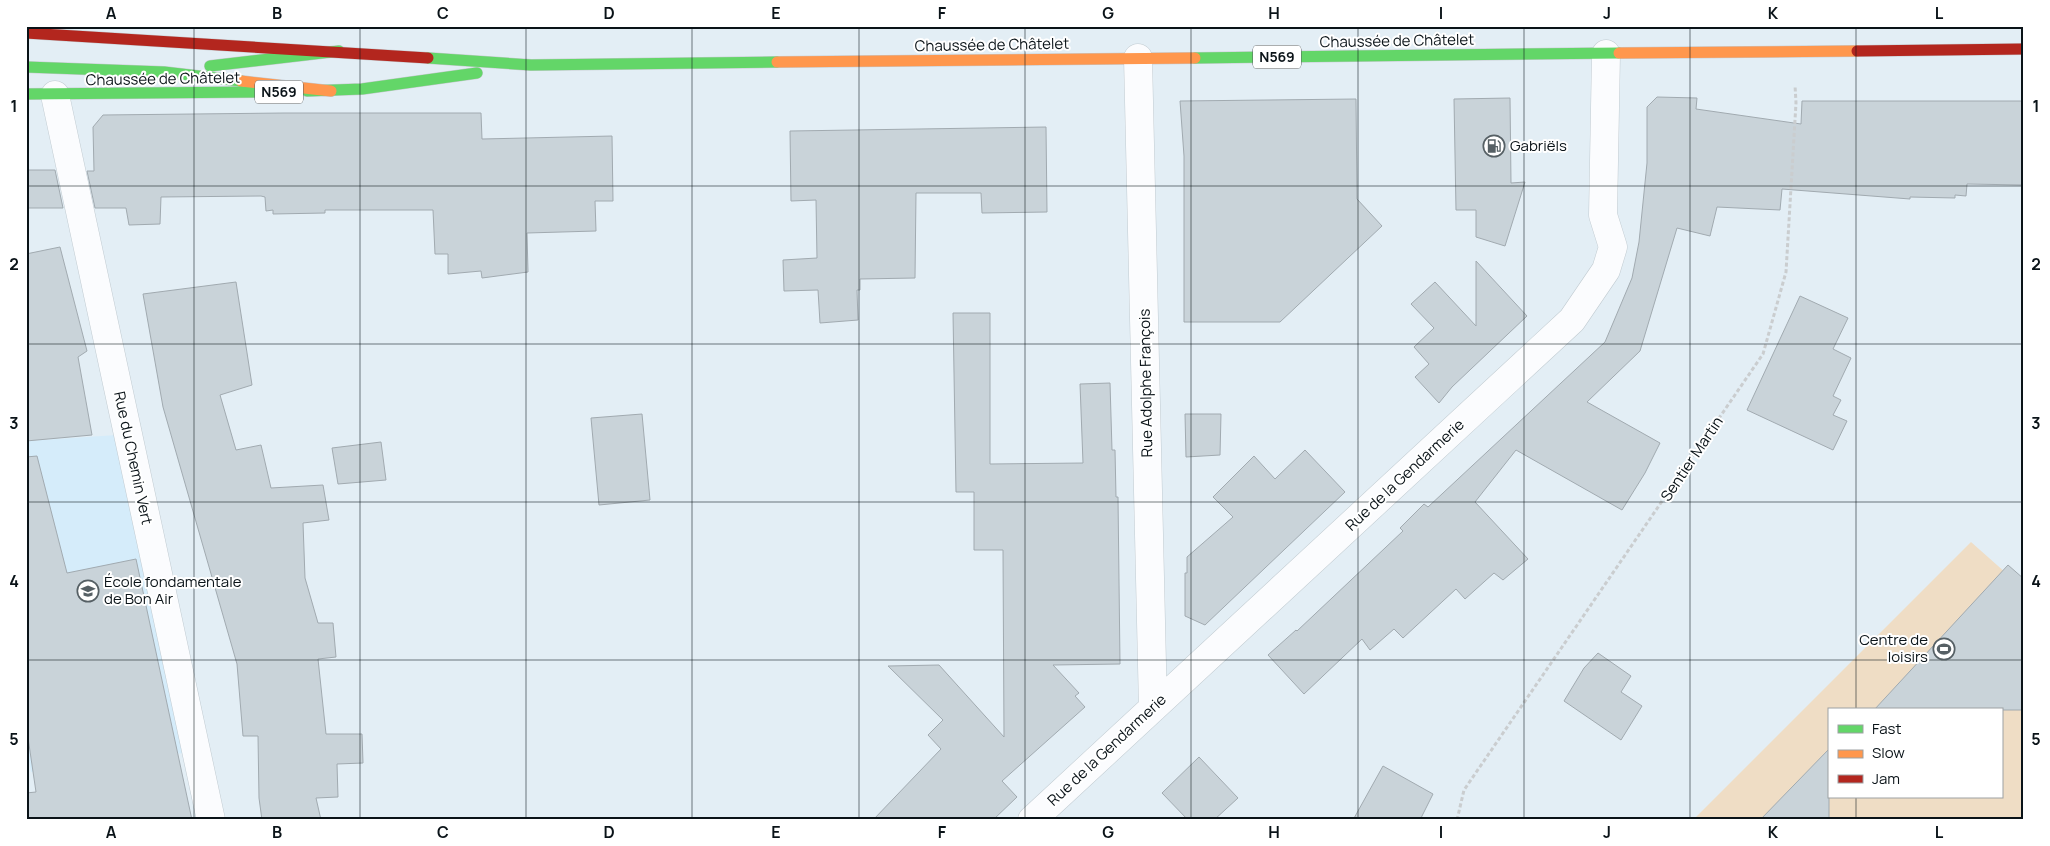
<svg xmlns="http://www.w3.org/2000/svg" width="2050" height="846" viewBox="0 0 2050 846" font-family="Manrope,sans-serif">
	<rect width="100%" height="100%" fill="#e3eef5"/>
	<path fill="#d5ecfa" d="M117,435L183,753L31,772L26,741V441Z"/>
	<path fill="#efddc5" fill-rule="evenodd" d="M1971,542L2024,589V820H1693ZM1829,710H2001V797H1829Z"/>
	<path fill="#c9d3d9" stroke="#a1aab0" d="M1657,97L1697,98L1696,109L1801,124L1802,101H2024V185L1967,184L1966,196L1955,195V198L1910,197V199L1782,189L1780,210L1717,207L1710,236L1677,228L1640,351L1587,402L1660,443L1645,473L1622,510L1516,450L1475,502L1528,559L1503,580L1494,573L1465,599L1456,589L1403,638L1394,629L1370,650L1362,639L1304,694L1268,655L1296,630L1297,631L1403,531L1400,528L1424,504L1428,507L1605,342L1632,278L1639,242L1647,163V107Z
		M1510,98L1511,183L1525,182L1505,246L1476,237V210H1456L1454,99Z
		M1356,99L1357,199L1382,226L1280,322H1184V156L1180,101Z
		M284,113H481L482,139L612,136L613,201H595L596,231L527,233L528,272L482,278L481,271L448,274V254H435L433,210H325V213L273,214V210L266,211L265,197L261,196L161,197L160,224L129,225L126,208H95L87,171H94L93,127L103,115Z
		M1046,127L1047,212L982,213L981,193H916L915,278L860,279V290H857L858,320L820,323L818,290L784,291L783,260L817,258L816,200L791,201L790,131Z
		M26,170H55L63,208H26Z
		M60,247L87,351L78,357L92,435L26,441V254Z
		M1476,261L1527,316L1452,387L1439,403L1415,377L1429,364L1414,347L1434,328L1411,304L1435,282L1476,326Z
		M236,282L252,385L220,395L236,450L261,445L271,488L323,485L329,520L303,523L305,578L318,623H333L336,657L318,659L326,734H362L363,763L337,764L338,797L316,798L321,820H262L259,798L258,736H243L237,664L163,407L143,294Z
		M1800,296L1848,318L1833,349L1851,358L1833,396L1841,400L1833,415L1847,421L1833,450L1747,410Z
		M953,313H990V464L1083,463L1080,384L1110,383L1112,450H1115L1116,497H1118L1120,664L1053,665L1079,693L1075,696L1085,707L1002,781L1017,797L993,820H873L941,749L928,735L943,720L888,666L939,665L1004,737L1003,550H974V492H956Z
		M642,414L650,500L599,505L591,418Z
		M1185,414H1221L1220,455L1186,457Z
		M381,442L386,480L338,484L332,448Z
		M1305,450L1345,492L1205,625L1185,616V573H1187V557L1233,517L1213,497L1254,456L1275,479Z
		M37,456L67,573L136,559L192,820H26V793L36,792L26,724V457Z
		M2008,565L2024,579V710H1874Z
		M1598,653L1631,676L1621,692L1642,706L1621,740L1564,701L1584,668Z
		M1829,749V820H1760Z
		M1199,757L1238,798L1214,820H1188L1162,793Z
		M1383,766L1433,794L1420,820H1353Z"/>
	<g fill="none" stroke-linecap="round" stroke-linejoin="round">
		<g stroke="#c1cbd1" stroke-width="29">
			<path id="street" d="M1138,58L1153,708
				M55,95L211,820
				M1032,820L1572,320L1606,270L1613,247L1603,215L1606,54"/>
		</g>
		<g stroke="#c4c9cd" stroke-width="12">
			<path id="fast" d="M428,58L531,65L777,62
				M1195,58L1619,53
				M210,66L339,51
				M26,67L164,72L241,81
				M307,91L362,89L477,73
				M26,94L266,92"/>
		</g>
		<g stroke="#c4c9cd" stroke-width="12">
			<path id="slow" d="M1619,53L1857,51
				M777,62L1195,58
				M241,81L331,91"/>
		</g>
		<g stroke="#c4c9cd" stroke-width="12">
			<path id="jam" d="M26,33L428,58
				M1857,51L2024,49"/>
		</g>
		<path stroke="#cacdcf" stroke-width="3" stroke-dasharray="4 2.5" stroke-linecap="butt" d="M1457,820L1464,790L1763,354L1786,272L1796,103L1795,85"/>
		<use href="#street" stroke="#fbfcfe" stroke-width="28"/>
		<use href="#fast" stroke="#63d668" stroke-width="11"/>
		<use href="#slow" stroke="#ff974d" stroke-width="11"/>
		<use href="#jam" stroke="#b3261e" stroke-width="11"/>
	</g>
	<path fill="none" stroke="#0a1318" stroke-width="1" stroke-opacity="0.55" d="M194,26V820M360,26V820M526,26V820M692,26V820M859,26V820M1025,26V820M1191,26V820M1358,26V820M1524,26V820M1690,26V820M1856,26V710M26,186H2024M26,344H2024M26,502H2024M26,660H2024M1856,797V820"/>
	<defs>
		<g id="fuel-ring" transform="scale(1.125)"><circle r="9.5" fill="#fff" stroke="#566065" stroke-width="1.5"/><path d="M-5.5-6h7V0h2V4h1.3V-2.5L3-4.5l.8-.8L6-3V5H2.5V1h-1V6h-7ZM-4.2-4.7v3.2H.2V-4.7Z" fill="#566065"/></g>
		<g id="school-ring" transform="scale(1.125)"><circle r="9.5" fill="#fff" stroke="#566065" stroke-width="1.5"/><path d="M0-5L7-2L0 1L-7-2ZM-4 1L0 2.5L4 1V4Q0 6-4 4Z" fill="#566065"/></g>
		<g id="stadium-ring" transform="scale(1.125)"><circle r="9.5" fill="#fff" stroke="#566065" stroke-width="1.5"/><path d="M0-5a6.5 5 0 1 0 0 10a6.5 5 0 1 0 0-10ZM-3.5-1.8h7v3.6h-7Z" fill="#566065"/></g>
	</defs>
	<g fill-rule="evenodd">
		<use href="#fuel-ring" x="1494" y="146"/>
		<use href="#school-ring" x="88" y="591"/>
		<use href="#stadium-ring" x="1944" y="649"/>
	</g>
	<g text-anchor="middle" stroke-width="4" stroke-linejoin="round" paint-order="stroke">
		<g fill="#fff" stroke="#545a5d" stroke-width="1">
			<rect x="1253" y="45.5" width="48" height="23" rx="4"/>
			<rect x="255" y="80.5" width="48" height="23" rx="4"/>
		</g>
		<g font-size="14" font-weight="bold" fill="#0a1318">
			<text x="1277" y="62">N569</text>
			<text x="279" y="97">N569</text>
		</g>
		<g font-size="15" fill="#0a1318" stroke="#fff">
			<text transform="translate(1397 41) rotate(-1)" y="5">Chaussée de Châtelet</text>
			<text transform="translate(992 45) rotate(-1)" y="5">Chaussée de Châtelet</text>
			<text transform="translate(163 79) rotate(-1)" y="5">Chaussée de Châtelet</text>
			<text transform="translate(1146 383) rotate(-91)" y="5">Rue Adolphe François</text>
			<text transform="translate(133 458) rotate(78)" y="5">Rue du Chemin Vert</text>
			<text transform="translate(1692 459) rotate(-56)" y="5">Sentier Martin</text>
			<text transform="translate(1405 475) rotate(-43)" y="5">Rue de la Gendarmerie</text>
			<text transform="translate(1107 750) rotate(-43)" y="5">Rue de la Gendarmerie</text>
		</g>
		<g font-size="15" fill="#0a1318" stroke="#fff" text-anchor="start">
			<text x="1510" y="151">Gabriëls</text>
			<text x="104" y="587">École fondamentale<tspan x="104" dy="17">de Bon Air</tspan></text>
			<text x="1928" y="645" text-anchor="end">Centre de<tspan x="1928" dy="17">loisirs</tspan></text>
		</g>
	</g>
	<rect width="2050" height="846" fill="none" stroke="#ffffff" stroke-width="55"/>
	<rect x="1828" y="708" width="175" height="90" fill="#ffffff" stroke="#9da1a3"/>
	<rect x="1838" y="725" width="25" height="8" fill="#63d668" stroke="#9da1a3"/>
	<text x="1872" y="734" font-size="15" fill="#0a1318">Fast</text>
	<rect x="1838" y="750" width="25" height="8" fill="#ff974d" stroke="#9da1a3"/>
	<text x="1872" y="758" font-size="15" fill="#0a1318">Slow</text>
	<rect x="1838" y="775" width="25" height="8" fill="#b3261e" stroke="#9da1a3"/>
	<text x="1872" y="784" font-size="15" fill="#0a1318">Jam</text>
	<rect x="28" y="28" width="1994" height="790" fill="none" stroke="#0a1318" stroke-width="2"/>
	<g font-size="16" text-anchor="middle" font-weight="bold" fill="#0a1318">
		<text x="111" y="19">A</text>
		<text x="277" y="19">B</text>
		<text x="443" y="19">C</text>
		<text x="609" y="19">D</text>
		<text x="776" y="19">E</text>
		<text x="942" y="19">F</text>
		<text x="1108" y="19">G</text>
		<text x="1274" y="19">H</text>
		<text x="1441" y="19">I</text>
		<text x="1607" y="19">J</text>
		<text x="1773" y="19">K</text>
		<text x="1939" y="19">L</text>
		<text x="14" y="112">1</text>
		<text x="2036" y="112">1</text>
		<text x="14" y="270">2</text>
		<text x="2036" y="270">2</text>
		<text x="14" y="429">3</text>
		<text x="2036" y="429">3</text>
		<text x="14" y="587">4</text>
		<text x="2036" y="587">4</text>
		<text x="14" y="745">5</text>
		<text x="2036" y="745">5</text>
		<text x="111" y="838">A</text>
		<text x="277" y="838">B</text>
		<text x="443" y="838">C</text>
		<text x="609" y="838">D</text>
		<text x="776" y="838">E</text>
		<text x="942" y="838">F</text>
		<text x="1108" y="838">G</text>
		<text x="1274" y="838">H</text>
		<text x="1441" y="838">I</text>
		<text x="1607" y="838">J</text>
		<text x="1773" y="838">K</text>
		<text x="1939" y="838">L</text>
	</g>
</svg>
